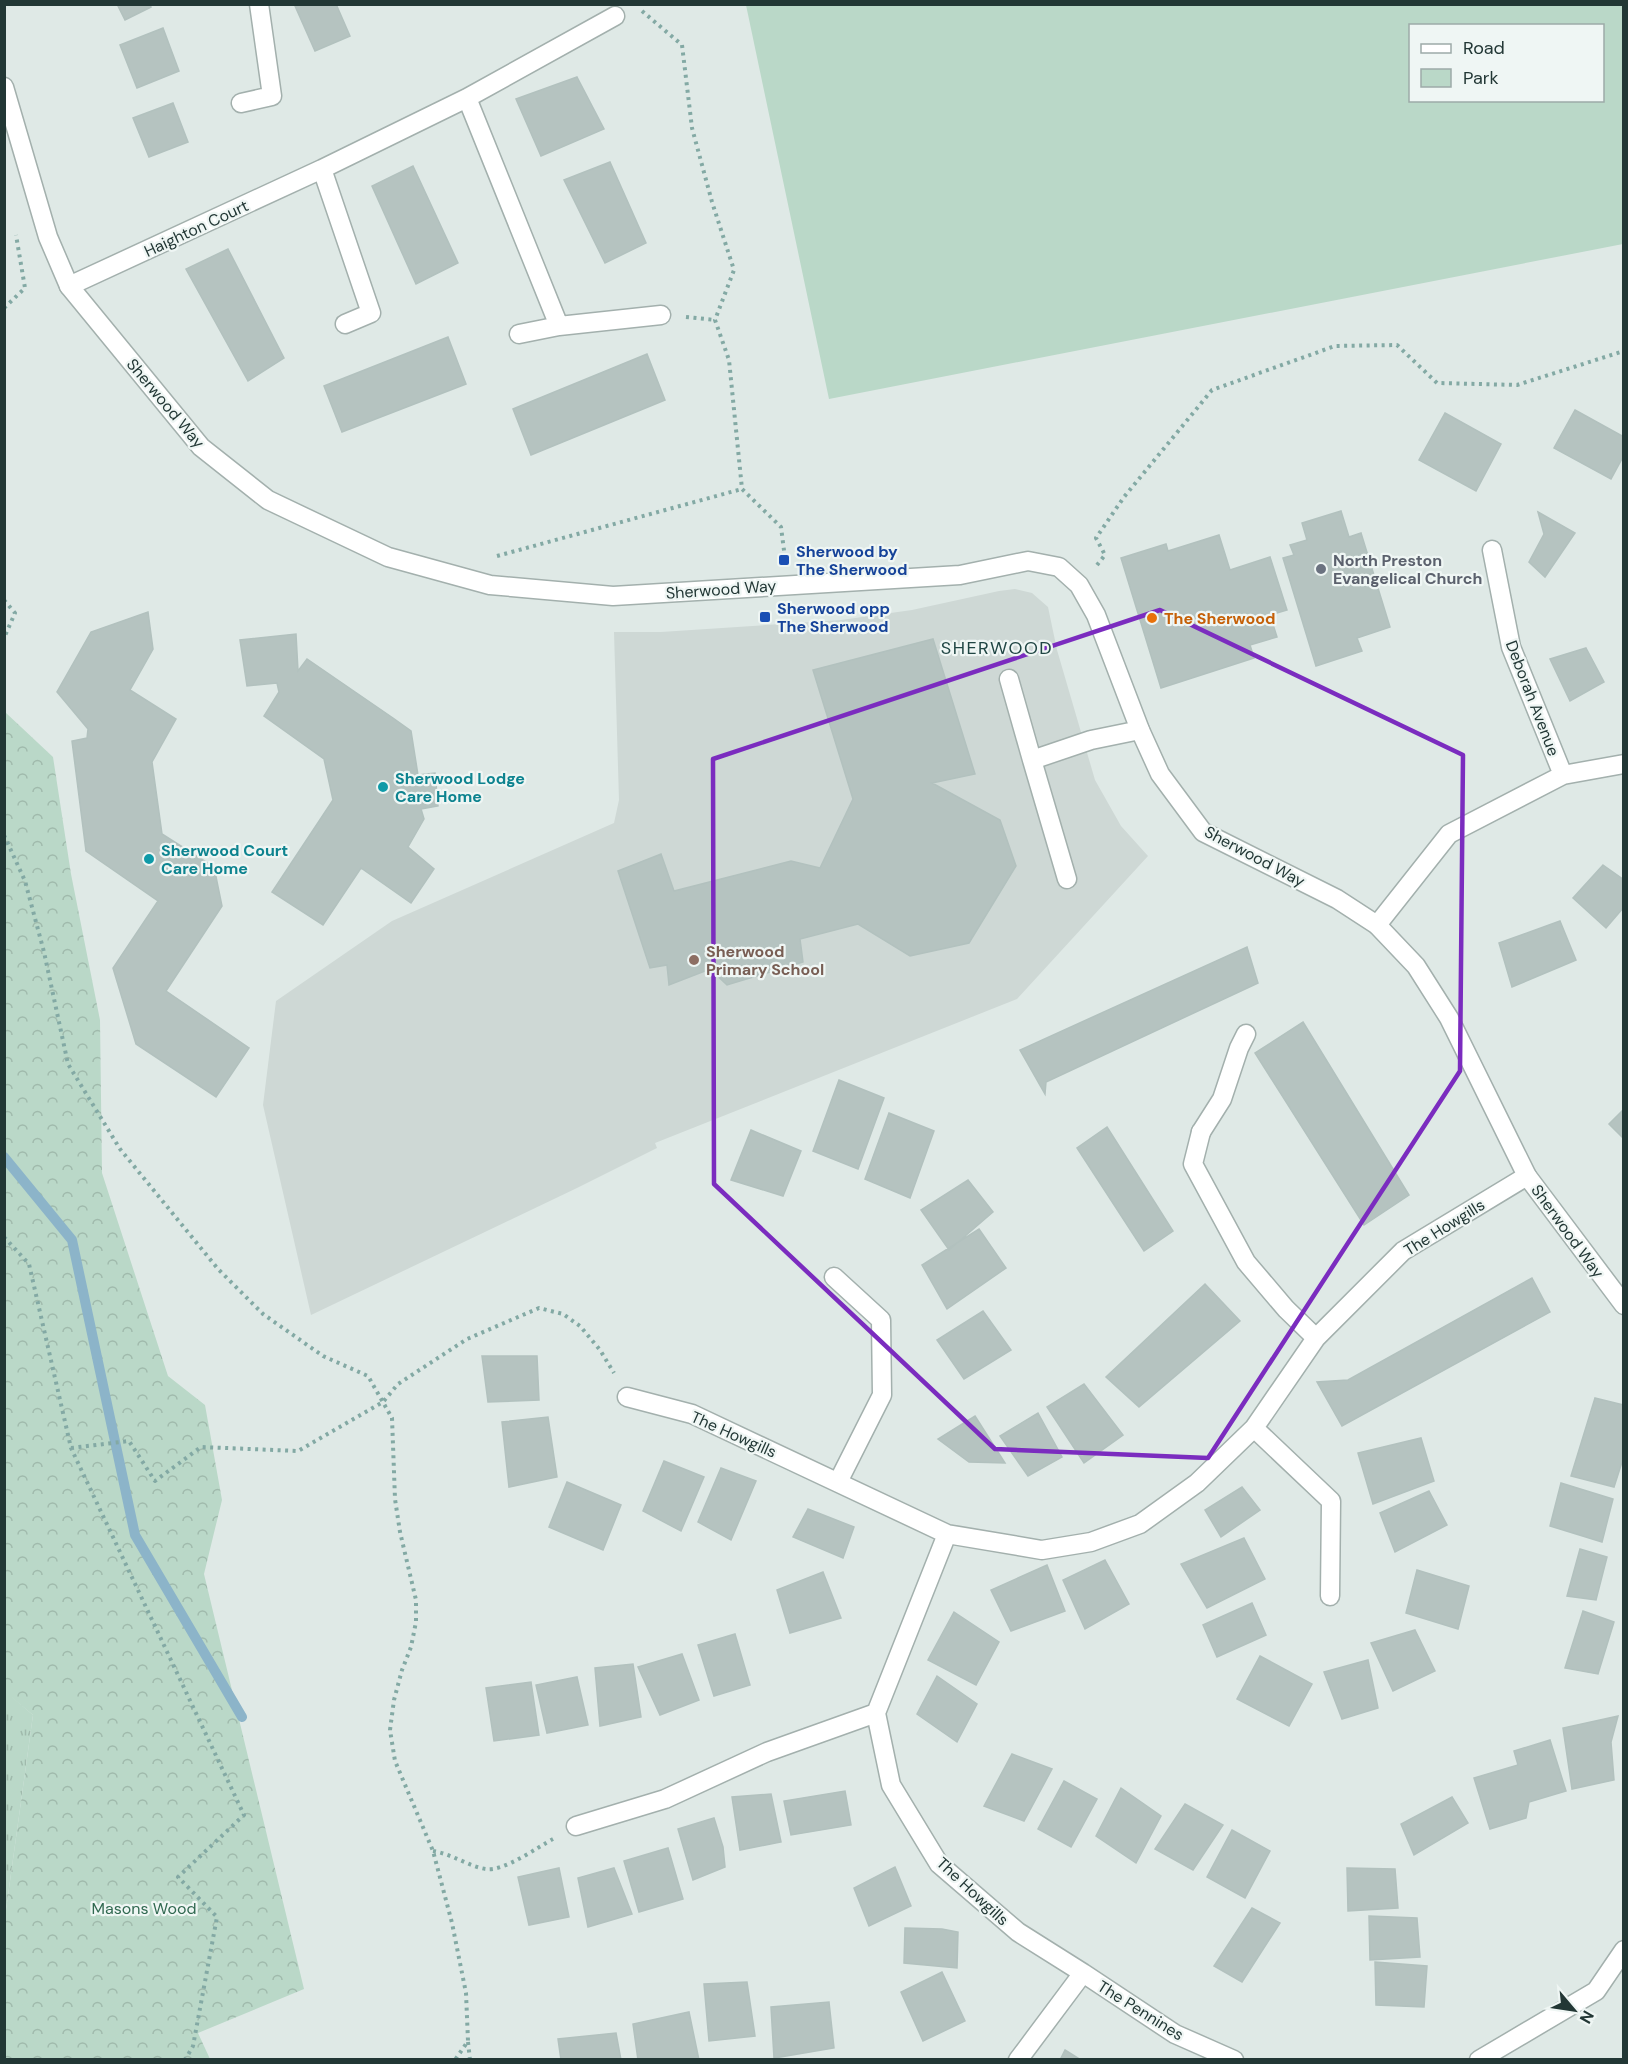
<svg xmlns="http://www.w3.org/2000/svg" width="1628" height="2064" viewBox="0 0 1628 2064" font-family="'DM Sans',sans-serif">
	<defs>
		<pattern id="grass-tufts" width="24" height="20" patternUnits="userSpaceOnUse" patternTransform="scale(1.5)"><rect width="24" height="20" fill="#bad8c8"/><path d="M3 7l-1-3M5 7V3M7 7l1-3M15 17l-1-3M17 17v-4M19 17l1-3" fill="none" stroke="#a0baac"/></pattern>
		<pattern id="forest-crowns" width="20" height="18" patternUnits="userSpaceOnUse" patternTransform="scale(1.5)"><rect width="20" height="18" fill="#bad8c8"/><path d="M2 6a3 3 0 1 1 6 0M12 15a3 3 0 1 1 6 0" fill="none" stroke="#a0baac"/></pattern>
	</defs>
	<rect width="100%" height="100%" fill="#dfe9e6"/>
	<path fill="#ced8d5" d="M1015,589L1032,593L1048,607L1057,650L1095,780L1121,826L1148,856L1017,999L655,1143L657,1148L577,1188L311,1315L263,1105L276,1001L392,921L614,823L619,800L614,632H661L841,620L912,610L999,591Z"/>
	<path fill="url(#grass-tufts)" d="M5,1691L33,1715L5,1917Z"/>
	<path fill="url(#forest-crowns)" d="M5,712L53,757L71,874L100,1020L102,1173L168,1376L205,1405L222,1500L204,1574L304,1989L198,2033L210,2059H5V1917L33,1715L4,1691Z"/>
	<path fill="#bad8c8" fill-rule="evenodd" d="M746,5H1623V244L829,399ZM1410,26H1602V100H1410Z"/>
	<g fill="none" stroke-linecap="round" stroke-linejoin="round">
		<path stroke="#8cb4c9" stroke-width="10" d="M4,1157L72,1240L135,1535L242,1717"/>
	</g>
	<path fill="#b5c3c0" stroke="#b2c1be" stroke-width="1.5" d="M117,4H150L151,7L125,20Z
		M297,4H336L350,36L315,51L295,6Z
		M163,28L179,71L137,88L120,45Z
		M577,77L604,129L541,156L516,99Z
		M173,103L188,142L149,157L133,118Z
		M610,162L646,243L605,263L564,180Z
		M413,166L458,263L416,284L372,186Z
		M228,249L284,358L248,381L186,269Z
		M448,337L466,384L342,432L324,386Z
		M647,354L665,400L531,455L513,409Z
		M1575,410L1624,437V455L1611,479L1554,448Z
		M1445,413L1501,444L1476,491L1419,460Z
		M1341,511L1349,537L1361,533L1390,627L1357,638L1362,651L1316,666L1283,558L1294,555L1290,545L1307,540L1302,523Z
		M1538,512L1575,533L1545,577L1529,562L1544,534Z
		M1219,535L1230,570L1270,557L1287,610L1270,615L1277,637L1250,645L1254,658L1161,688L1121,558L1166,544L1168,551Z
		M148,612L153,649L130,690L176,719L152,762L162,834L214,867L222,906L166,991L249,1048L216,1097L136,1044L113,968L158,901L86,851L72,741L87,738L88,729L57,692L91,632Z
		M296,634L298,671L307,659L393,718L411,731L418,775L435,773L438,806L421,809L424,819L408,847L434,869L411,903L361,868L323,925L272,892L333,800L324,759L264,716L279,692L277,683L247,686L240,640Z
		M933,639L975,774L932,783L1000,820L1016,866L969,943L910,956L858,924L800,939L803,962L727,985L710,969L669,985L667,965L650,968L618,871L661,854L674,891L791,861L820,868L853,799L813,670Z
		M1586,648L1604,682L1570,701L1550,659Z
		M1603,865L1624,880V907L1606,928L1573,898Z
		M1560,921L1576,960L1512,987L1499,943Z
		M1247,947L1258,983L1046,1082L1045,1094L1020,1050Z
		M1303,1022L1409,1195L1364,1225L1255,1053Z
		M839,1080L884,1098L858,1169L813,1151Z
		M1624,1109V1139L1609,1124Z
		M889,1113L934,1131L910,1198L865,1179Z
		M1107,1127L1173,1231L1144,1251L1077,1148Z
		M751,1130L801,1151L783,1196L731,1180Z
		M968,1180L993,1212L949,1250L921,1210Z
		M979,1229L1006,1268L947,1309L922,1265Z
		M1532,1278L1550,1312L1342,1426L1317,1382L1348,1380Z
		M1205,1284L1240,1321L1139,1407L1106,1377Z
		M983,1311L1011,1350L964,1379L937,1340Z
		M482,1356H537L539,1400L488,1402Z
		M1084,1384L1123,1435L1084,1463L1047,1407Z
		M1595,1398L1624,1405V1456L1614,1487L1571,1476Z
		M1038,1413L1062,1457L1028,1476L1000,1436Z
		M975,1416L1005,1463L969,1462L938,1439Z
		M548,1417L557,1477L509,1487L502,1422Z
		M1421,1438L1434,1481L1373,1504L1358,1453Z
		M664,1461L704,1477L681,1531L643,1511Z
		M721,1468L756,1481L731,1540L698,1522Z
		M567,1482L621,1505L603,1550L549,1527Z
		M1561,1483L1613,1499L1602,1542L1550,1526Z
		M1242,1487L1260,1510L1221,1537L1205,1510Z
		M1429,1491L1447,1525L1395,1552L1380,1513Z
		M808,1509L854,1527L843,1558L793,1537Z
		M1244,1538L1265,1579L1207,1608L1181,1564Z
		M1580,1549L1607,1557L1596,1600L1567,1596Z
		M1105,1560L1129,1604L1085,1629L1063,1580Z
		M1047,1565L1065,1611L1011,1631L991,1590Z
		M1417,1570L1469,1586L1458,1629L1406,1613Z
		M823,1572L841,1618L790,1633L777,1590Z
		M1252,1603L1266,1635L1217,1657L1203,1625Z
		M1583,1611L1614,1622L1598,1674L1565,1668Z
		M954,1612L999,1642L976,1685L928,1660Z
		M1415,1630L1435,1671L1393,1691L1371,1643Z
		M735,1634L750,1685L714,1696L698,1645Z
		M682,1654L699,1700L660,1715L638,1667Z
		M1260,1656L1312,1684L1289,1726L1237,1699Z
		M1368,1660L1378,1708L1342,1719L1324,1672Z
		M633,1664L641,1717L600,1726L595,1668Z
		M937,1676L977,1704L957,1742L917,1714Z
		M577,1677L588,1725L547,1733L536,1685Z
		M531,1682L539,1735L494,1741L486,1688Z
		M1618,1716L1611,1742L1614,1780L1572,1789L1563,1728Z
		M1550,1740L1566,1791L1529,1802L1526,1818L1490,1829L1474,1778L1518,1765L1514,1751Z
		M1012,1754L1052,1769L1024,1821L984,1806Z
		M1064,1781L1097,1799L1071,1847L1038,1829Z
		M1121,1788L1161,1816L1136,1863L1096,1836Z
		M845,1791L851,1825L791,1835L784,1801Z
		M771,1794L781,1842L740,1850L732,1797Z
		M1452,1797L1468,1823L1414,1855L1401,1824Z
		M1185,1804L1223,1825L1193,1870L1155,1849Z
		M714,1818L723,1847L725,1867L693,1880L678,1829Z
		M1232,1830L1270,1851L1245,1898L1207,1877Z
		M668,1848L683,1899L639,1912L624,1861Z
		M895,1867L911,1906L869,1926L854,1888Z
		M559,1868L569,1917L529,1925L518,1877Z
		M614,1868L632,1914L588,1927L578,1878Z
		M1347,1868L1395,1869L1398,1908L1348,1911Z
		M1252,1908L1280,1923L1242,1982L1214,1966Z
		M1369,1916L1417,1918L1420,1957L1370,1960Z
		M905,1928L942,1929L958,1932L957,1968L904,1963Z
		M1375,1962L1427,1966L1424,2007L1376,2005Z
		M942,1972L965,2021L923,2041L901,1992Z
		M747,1982L755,2036L709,2041L704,1984Z
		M829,2002L834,2048L774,2058L771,2007Z
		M689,2012L699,2060H638L633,2024Z
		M616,2033L621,2060H561L558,2039Z
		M1065,2050L1081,2060H1060Z"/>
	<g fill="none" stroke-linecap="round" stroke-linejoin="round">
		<g stroke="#a3b0ad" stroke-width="21">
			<path id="service" d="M1009,679L1032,760L1091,740L1140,730
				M1032,760L1067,879
				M1201,1132L1222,1099L1239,1048L1246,1034"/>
		</g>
		<g stroke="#a3b0ad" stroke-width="21">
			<path id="minor" d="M467,98L559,326
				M241,103L272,96L259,4
				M322,169L371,313L345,324
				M69,286L322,169L467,98L615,16
				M519,334L559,326L661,315
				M1492,550L1511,647L1563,775
				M1377,925L1449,834L1563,775L1624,764
				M1201,1132L1193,1164L1246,1262L1286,1309L1316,1338
				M834,1277L881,1320L882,1395L838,1482
				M627,1397L692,1414L947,1534L1042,1550L1091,1542L1140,1524L1197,1483L1254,1428L1316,1338L1403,1251L1527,1176
				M1254,1428L1331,1501L1330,1596
				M947,1534L876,1713L891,1785L939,1864L1018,1932L1083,1973
				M576,1826L665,1799L767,1752L876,1713
				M1018,2060L1083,1973L1175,2034L1234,2060
				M1479,2060L1596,1991L1624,1950"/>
		</g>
		<g stroke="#a3b0ad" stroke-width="21">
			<path id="tertiary" d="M4,87L48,237L69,286L201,447L268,500L388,557L490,585L613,596L960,575L1028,561L1059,567L1079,585L1096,615L1140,730L1160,774L1203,832L1337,899L1377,925L1416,966L1449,1018L1527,1176L1624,1305"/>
		</g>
		<path stroke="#83a9a4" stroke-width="4" stroke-dasharray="3 4.5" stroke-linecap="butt" d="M642,11L682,45L692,128L712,202L734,270L715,320L729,360L742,489L781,527L785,558
			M4,308L25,288L16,235
			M686,317L715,320
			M497,556L742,489
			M1097,565L1105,555L1096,538L1124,497L1212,390L1335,346L1397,345L1437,383L1517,385L1624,351
			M4,600L15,613L4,638
			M4,835L25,881L44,952L68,1064L120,1149L218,1269L263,1314L323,1356L368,1376L392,1418L395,1499L400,1532L416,1600V1622L411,1647L402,1670L394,1700L390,1730L395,1761L433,1851L452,1923L466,1993L468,2041L455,2060
			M4,1237L29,1264L71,1448L244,1815L178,1877L217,1917L193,2046L185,2060
			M71,1448L129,1441L155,1481L201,1447L298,1451L383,1402L398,1384L467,1339L539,1308L563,1314L580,1326L600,1350L614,1373
			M433,1851C452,1854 470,1867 486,1869C503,1872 538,1847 553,1839
			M468,2042L470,2060"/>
		<use href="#service" stroke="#fff" stroke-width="18"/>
		<use href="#minor" stroke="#fff" stroke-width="18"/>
		<use href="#tertiary" stroke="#fff" stroke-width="18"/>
	</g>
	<path fill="none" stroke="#7b2cbf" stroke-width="4.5" stroke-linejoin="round" d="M1160,610L1463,755L1460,1071L1208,1458L995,1449L714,1184L713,759Z"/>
	<g fill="#1a4fb4" stroke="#eff6f4" stroke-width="2">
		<rect x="778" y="554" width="12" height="12" rx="3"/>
		<rect x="759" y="611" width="12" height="12" rx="3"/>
	</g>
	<circle fill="#6b7280" stroke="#eff6f4" stroke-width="2" cx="1321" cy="569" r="6"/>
	<circle fill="#e8710a" stroke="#eff6f4" stroke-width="2" cx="1152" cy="618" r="6"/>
	<g fill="#0f9aa8" stroke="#eff6f4" stroke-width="2">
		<circle cx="383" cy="787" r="6"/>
		<circle cx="149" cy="859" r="6"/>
	</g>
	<circle fill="#8d6e63" stroke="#eff6f4" stroke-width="2" cx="694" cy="960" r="6"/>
	<g text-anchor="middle" stroke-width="4.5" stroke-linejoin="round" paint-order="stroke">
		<g font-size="16" fill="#223735" stroke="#eff6f4">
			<text transform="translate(196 228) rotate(-25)" y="6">Haighton Court</text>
			<text transform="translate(166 403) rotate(50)" y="6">Sherwood Way</text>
			<text transform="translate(721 589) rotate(-4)" y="6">Sherwood Way</text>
			<text transform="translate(1533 698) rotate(69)" y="6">Deborah Avenue</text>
			<text transform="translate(1255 856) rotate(28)" y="6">Sherwood Way</text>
			<text transform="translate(1444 1227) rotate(-32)" y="6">The Howgills</text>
			<text transform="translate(1568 1231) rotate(54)" y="6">Sherwood Way</text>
			<text transform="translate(734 1434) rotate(24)" y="6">The Howgills</text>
			<text transform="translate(973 1891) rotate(43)" y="6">The Howgills</text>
			<text transform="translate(1141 2010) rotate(32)" y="6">The Pennines</text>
		</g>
		<g font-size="16" font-weight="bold" fill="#164399" stroke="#eff6f4" text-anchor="start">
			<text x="796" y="557">Sherwood by<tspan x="796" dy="18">The Sherwood</tspan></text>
			<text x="777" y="614">Sherwood opp<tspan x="777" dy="18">The Sherwood</tspan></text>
		</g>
		<g font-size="16" font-weight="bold" fill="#5b616d" stroke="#eff6f4" text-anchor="start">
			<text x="1333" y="566">North Preston<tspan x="1333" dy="18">Evangelical Church</tspan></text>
		</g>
		<g font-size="16" font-weight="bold" fill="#c56008" stroke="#eff6f4" text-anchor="start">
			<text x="1164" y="624">The Sherwood</text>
		</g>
		<g font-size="16" font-weight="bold" fill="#0d838f" stroke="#eff6f4" text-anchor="start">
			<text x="395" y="784">Sherwood Lodge<tspan x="395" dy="18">Care Home</tspan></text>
			<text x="161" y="856">Sherwood Court<tspan x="161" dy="18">Care Home</tspan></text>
		</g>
		<g font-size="16" font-weight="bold" fill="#785e54" stroke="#eff6f4" text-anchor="start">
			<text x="706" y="957">Sherwood<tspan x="706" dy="18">Primary School</tspan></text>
		</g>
		<g font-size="16" fill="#316951" stroke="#eff6f4">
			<text x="144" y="1914">Masons Wood</text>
		</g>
		<g font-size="18" letter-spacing="1.5" fill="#204644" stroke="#eff6f4">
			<text x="997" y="654">SHERWOOD</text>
		</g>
	</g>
	<rect width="1628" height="2064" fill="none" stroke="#223735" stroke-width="12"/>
	<rect x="1409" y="24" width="195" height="78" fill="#eff6f4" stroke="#9daaa8" stroke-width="1.5"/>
	<rect x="1421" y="44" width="30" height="9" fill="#ffffff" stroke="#9daaa8" stroke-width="1.5"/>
	<text x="1463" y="54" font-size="18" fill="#223735">Road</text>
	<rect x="1421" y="69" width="30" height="18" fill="#bad8c8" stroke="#9daaa8" stroke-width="1.5"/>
	<text x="1463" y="84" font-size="18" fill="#223735">Park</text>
	<g transform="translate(1574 2010) rotate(119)" stroke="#eff6f4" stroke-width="4.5" paint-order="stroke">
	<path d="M0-4.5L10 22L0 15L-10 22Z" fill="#223735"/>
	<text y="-9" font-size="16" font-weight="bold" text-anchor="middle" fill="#223735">N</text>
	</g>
</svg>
